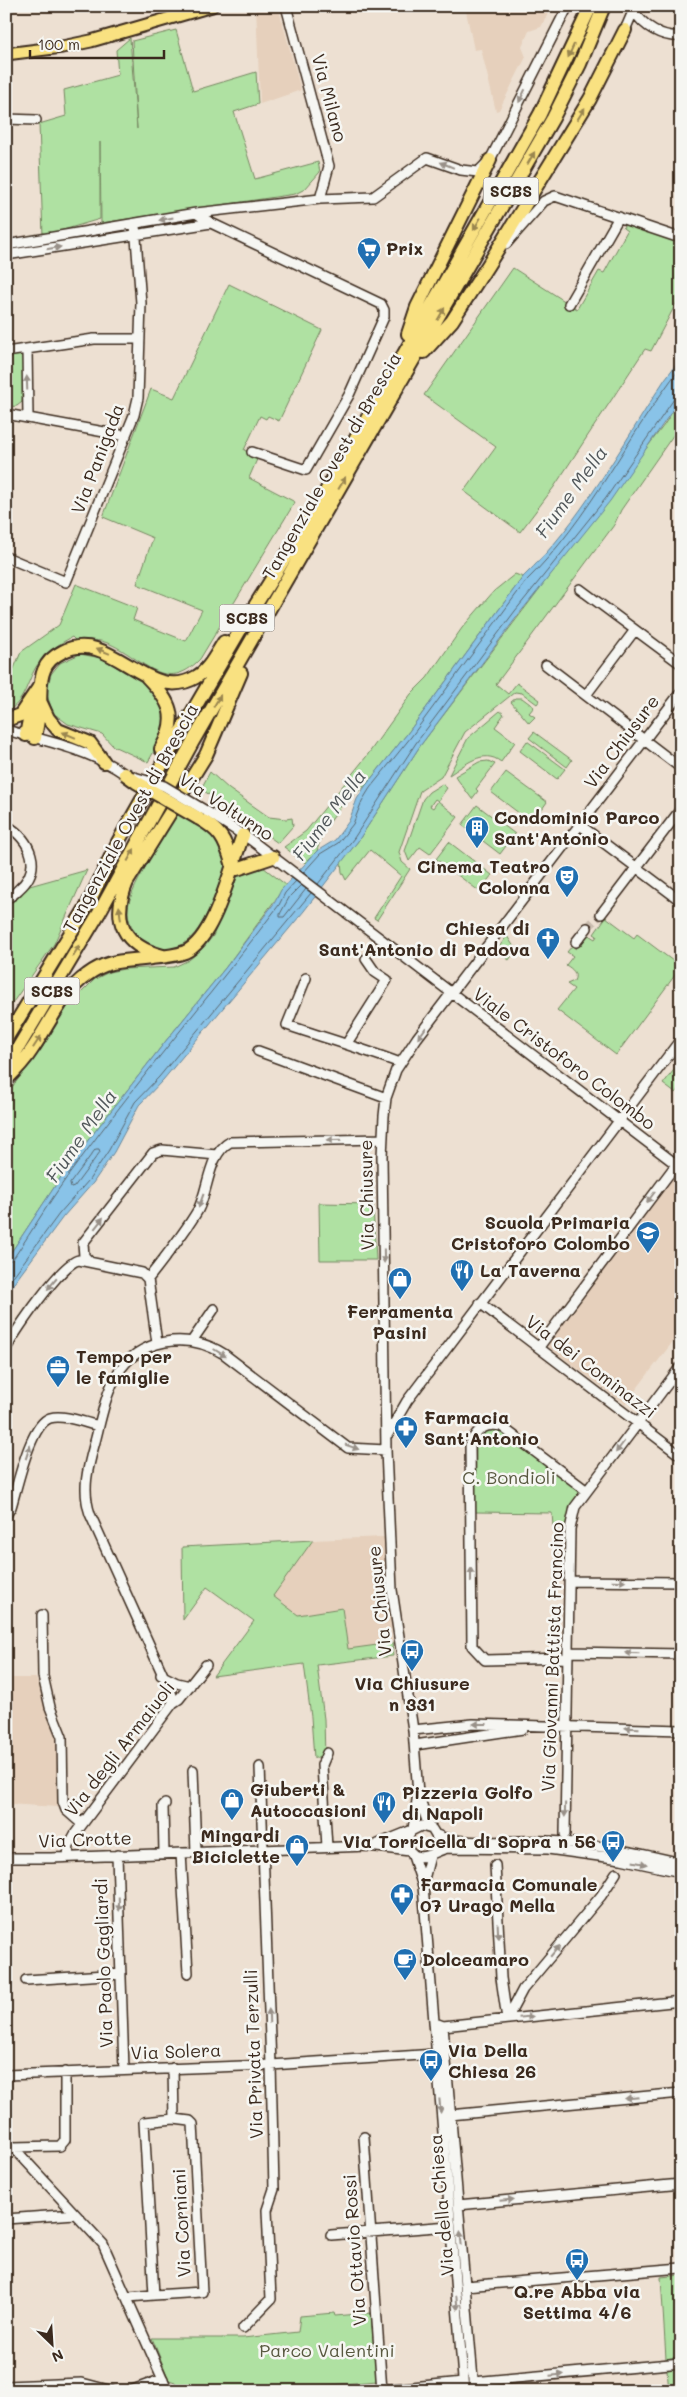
<svg xmlns="http://www.w3.org/2000/svg" width="687" height="2397" viewBox="0 0 687 2397" font-family="Mali,sans-serif">
	<rect width="100%" height="100%" fill="#ede0d2"/>
	<filter id="ink" filterUnits="userSpaceOnUse"><feTurbulence type="fractalNoise" baseFrequency=".02" numOctaves="2"/><feDisplacementMap in="SourceGraphic" scale="10" xChannelSelector="R" yChannelSelector="G"/><feConvolveMatrix kernelMatrix="1 2 1 2 8 2 1 2 1" color-interpolation-filters="sRGB"/></filter>
	<g filter="url(#ink)">
		<path fill="#e6d0bc" d="M256,6H278L301,90L260,104Z
			M465,6H552L541,27L529,31L522,47L526,57L499,110L496,111L481,49L474,50Z
			M676,1174L681,1177V1331L625,1404L547,1346Z
			M384,1537L392,1643L348,1649L342,1608L298,1615L272,1596L313,1540Z
			M6,1678H36L60,1738L59,1807L6,1804Z"/>
		<path fill="#afe1a2" stroke="#758660" d="M176,30L193,91L256,72L258,104L234,112L255,179L318,162L320,172L305,189L295,194L101,223L100,142V219L43,236L39,124L66,116L64,90L118,75L116,50L130,38L137,129L132,41Z
			M625,224L681,242V294L651,351L645,349L554,487L520,532L464,491L496,447L424,395L513,268L577,309L599,271L604,273L627,231L623,228Z
			M229,284L322,330L279,421L268,416L266,419L260,416L244,450L258,457L249,478L295,502L200,659C166,695 144,659 110,644C99,639 88,640 76,641L72,637C57,645 45,653 36,667C26,684 25,702 6,712V687L21,652L59,625L76,584L137,608L133,620L186,641L202,610L137,584L153,538L103,517L151,389L174,398Z
			M21,354L23,356L22,402L17,406L6,407V362L9,361L6,355Z
			M681,398V424L621,510L614,525L496,684L508,694L517,683L540,700L537,704L522,693L515,692L465,732L441,777L420,791L399,852L402,862L410,869L377,920L374,918L401,876L370,850L346,880L342,872L341,862L358,841L420,746L664,425Z
			M515,574L523,577L407,734L366,785L342,805L322,833L317,851L305,863L284,847L306,831L366,757L411,694L427,678L462,628L494,591Z
			M80,654L101,658L152,688L165,707L166,730L148,762L113,746L102,734L68,724L53,713L46,692L51,674L60,663Z
			M516,698H522L534,707L529,713L535,717L529,723L511,702Z
			M500,711L504,714L495,727L515,742L501,762C483,748 465,765 449,775L468,738Z
			M534,732L572,760L567,767L529,738Z
			M527,741L565,769L557,779L520,751Z
			M488,761L495,764L476,789L478,791L472,799L455,776L479,762Z
			M210,772L229,789L269,817L286,819L292,818L293,826L278,843L204,791L203,785Z
			M506,772L547,802L532,823L491,792Z
			M442,784L447,788L438,801L435,799L430,806L433,808L438,801L458,817L430,854L420,847L409,861L405,851L423,799L429,792Z
			M477,805L515,834L500,854L462,825Z
			M177,812C202,828 232,843 223,877C211,902 199,950 164,949C157,948 149,946 143,941C133,932 127,921 128,907C131,886 166,833 177,812Z
			M449,842L492,875L479,891L436,859Z
			M263,867L286,885L226,967L165,1042L71,1162L6,1260V1095L42,1048L68,1006L95,979L109,972L124,969L174,967L189,960L204,947L213,936L239,873Z
			M87,870L54,944L6,1012V901L26,887Z
			M606,917L634,938L637,934L681,967L616,1055L557,1010L574,989L567,984L574,981C578,973 572,969 566,965L573,956L567,952L572,946L576,949L587,934L595,939L597,936L594,934Z
			M507,936L516,950L509,960L496,951Z
			M680,1062L681,1086L675,1093L663,1084Z
			M319,1203L373,1204L376,1260H320Z
			M495,1429L501,1431L581,1491L570,1507L566,1527L553,1526L552,1513L475,1512L476,1441L484,1430Z
			M313,1540L273,1596L298,1615L342,1608L348,1649L392,1643L393,1656L317,1665L324,1719L325,1758H314L311,1717L304,1664L213,1676L254,1621L207,1587L183,1620L182,1547Z
			M681,2275V2356L666,2359L661,2277Z
			M334,2313L335,2316L371,2313L377,2381L296,2388V2391H179L175,2382L169,2380L152,2338H243L298,2332L300,2316Z
			M681,2368V2391H669L667,2370Z"/>
		<path fill="#89c3e8" stroke="#6a8697" d="M681,358V398L610,501L519,614L420,746L358,841L304,911L163,1080L139,1105L114,1152L93,1183L63,1217L6,1294V1260L71,1162L165,1042L226,967L275,902L281,890L317,851L335,840L349,821L357,799L366,785L407,734L523,577C580,523 622,445 665,379Z"/>
		<g fill="none" stroke-linecap="round" stroke-linejoin="round">
			<path stroke="#5a676f" stroke-width="1" d="M303,873L320,854L338,843L353,824L362,801L370,788L411,737L526,581C590,519 627,436 681,367
				M318,884L354,838L416,743L515,611L606,498L674,399L681,397
				M301,885L290,896L280,914V917H284L306,889
				M96,1149H99L100,1152L74,1187L71,1188L70,1184Z
				M6,1262L13,1259C34,1228 53,1195 76,1165C141,1076 213,993 279,905L285,893L296,881
				M6,1286L59,1214L89,1180L109,1150L135,1102L159,1077L311,893"/>
			<path stroke="#c9bcae" stroke-width="9" stroke-dasharray="9 4.5" stroke-linecap="butt" d="M587,928L601,914"/>
			<g stroke="#3b2a1e" stroke-width="12">
				<path id="minor" d="M286,6L329,166L320,199
					M634,11C643,26 662,38 681,36
					M625,30L635,7
					M6,119L36,120
					M196,213L211,223L381,304L384,310V317L349,395L306,470L252,452
					M506,244L544,201L555,196L674,236L681,235
					M6,245L196,213L320,199L373,197L427,158L461,170L478,172L490,160L568,6
					M6,255L211,223
					M569,304L619,217
					M27,349L28,417
					M6,352L94,339H140
					M6,414L126,436
					M6,557L66,582L134,415L138,398L141,303L135,225
					M580,589L681,664
					M546,665L681,768
					M586,695L635,630
					M6,730C47,741 90,750 125,774
					M206,811L251,840L681,1168
					M6,825C31,840 43,868 19,889C15,893 12,897 6,898
					M580,825L681,901
					M601,914L681,809
					M576,942L587,928
					M306,978L287,1025C325,1038 363,1049 400,1063
					M347,1043L387,980L375,972L366,959
					M258,1051L386,1098
					M90,1262L84,1256L83,1243L153,1153L162,1150L217,1155
					M148,1279C165,1257 184,1234 198,1210C209,1189 208,1154 230,1142L382,1139
					M480,1303L681,1456
					M192,1341L214,1309
					M539,1347L681,1158
					M6,1349C15,1332 62,1262 79,1260L142,1273L148,1279L157,1343
					M388,1434L407,1401L681,1039
					M6,1515L11,1507C17,1488 30,1424 50,1418C64,1414 85,1423 99,1426
					M570,1581L681,1582
					M42,1615L43,1676L50,1707L62,1737L63,1802L66,1810L82,1824
					M568,1652L681,1654
					M568,1658L485,1660L472,1646L470,1444C477,1429 485,1423 501,1426L587,1491
					M161,1675L177,1683L190,1686
					M173,1703L172,1695L90,1514C81,1487 89,1464 96,1438C101,1418 106,1394 116,1376C138,1338 188,1331 224,1354L348,1448L386,1450
					M413,1730L473,1724L681,1730
					M415,1745L523,1729
					M193,1770L196,1852
					M429,1827L418,1793L413,1730L392,1590L386,1450L382,1156L384,1116L386,1098L396,1070L417,1038L681,692
					M413,1829L418,1793
					M565,1834L570,1529L575,1507L681,1366
					M437,1835C461,1847 520,1839 548,1841C593,1843 637,1853 681,1863
					M378,1844L410,1831
					M327,1847L322,1765L327,1753
					M435,1851L438,1839L432,1829L421,1826L411,1831C407,1837 405,1844 409,1850C419,1866 436,1849 449,1848L548,1849L621,1859L681,1872
					M164,1853L163,1806L165,1804
					M181,1853L188,1973
					M412,1853L423,1886L464,2391
					M117,1855L124,2070
					M68,1857L69,1845L75,1834L173,1703L179,1699L206,1665
					M6,1858H51L368,1846L410,1851
					M495,1865L501,1978L507,2019
					M423,1883L430,1856
					M26,1980L121,1974
					M507,2019L523,1989L601,1896L616,1873
					M438,2024L443,2026L681,2001
					M443,2026L474,2391
					M173,2068L174,2119L190,2121L193,2124L202,2292L154,2295L144,2122L174,2119
					M6,2075L271,2065L436,2054
					M450,2115L681,2093
					M364,2137L382,2391
					M6,2144L13,2147L103,2244L168,2391
					M13,2147L60,2146L65,2140V2072
					M458,2205L681,2184
					M6,2219L75,2214
					M331,2235L450,2226
					M465,2286L681,2268
					M128,2297L154,2295
					M243,2328L271,2299L267,2210L274,2189L271,2065L260,1767
					M473,2382L681,2363
					M6,2386L82,2383L112,2391
					M130,2391L163,2379
					M371,2391L463,2382"/>
			</g>
			<g stroke="#3b2a1e" stroke-width="15">
				<path id="major" d="M6,54L62,47L91,41L212,6"/>
			</g>
			<g stroke="#3b2a1e" stroke-width="16">
				<path id="highway" d="M408,334L417,307L490,160
					M424,352L452,321L488,265L590,99L625,30
					M147,677C171,702 179,717 161,749
					M41,703L48,718L58,730L90,743L104,762
					M6,720L20,715L39,687
					M26,735L33,700
					M35,738C37,727 39,716 40,704C41,693 39,681 44,670C47,662 54,656 62,652C110,626 148,706 196,677C209,670 216,654 224,642
					M198,818C220,830 225,839 232,863
					M237,869L273,857
					M163,956C123,946 111,920 127,882L206,755L241,673
					M6,1039L87,906L118,842L177,738L243,625L321,500L540,114L591,6
					M6,1068L99,913L192,743L553,118L580,64L604,6
					M6,1080C15,1071 24,1062 31,1051C48,1027 62,992 87,975C110,958 126,962 151,958C162,957 175,956 185,952C216,938 231,865 243,835"/>
			</g>
			<use href="#minor" stroke="#f6f6f2" stroke-width="9"/>
			<use href="#major" stroke="#f9e181" stroke-width="11"/>
			<use href="#highway" stroke="#f9e181" stroke-width="12"/>
			<g stroke="#3b2a1e" stroke-width="12" stroke-linecap="butt">
				<path id="minor-bridge" d="M134,777L164,786L206,811"/>
			</g>
			<g stroke="#3b2a1e" stroke-width="16" stroke-linecap="butt">
				<path id="highway-bridge" d="M125,774L136,782L198,818"/>
			</g>
			<use href="#minor-bridge" stroke="#f6f6f2" stroke-width="9"/>
			<use href="#highway-bridge" stroke="#f9e181" stroke-width="12"/>
		</g>
		<defs><path id="oneway-solid" d="M-6-.8H1V-3.2L6.5 0L1 3.2V.8H-6Z" transform="scale(1.25)"/></defs>
		<g fill="#9a8650">
			<use href="#oneway-solid" transform="translate(571 51) rotate(114)"/>
			<use href="#oneway-solid" transform="translate(581 114) rotate(-58)"/>
			<use href="#oneway-solid" transform="translate(531 158) rotate(-60)"/>
			<use href="#oneway-solid" transform="translate(477 224) rotate(120)"/>
			<use href="#oneway-solid" transform="translate(441 314) rotate(-60)"/>
			<use href="#oneway-solid" transform="translate(342 483) rotate(-60)"/>
			<use href="#oneway-solid" transform="translate(103 651) rotate(-157)"/>
			<use href="#oneway-solid" transform="translate(217 701) rotate(-60)"/>
			<use href="#oneway-solid" transform="translate(69 735) rotate(-157)"/>
			<use href="#oneway-solid" transform="translate(131 855) rotate(-61)"/>
			<use href="#oneway-solid" transform="translate(120 913) rotate(-97)"/>
			<use href="#oneway-solid" transform="translate(76 951) rotate(-59)"/>
			<use href="#oneway-solid" transform="translate(37 1042) rotate(-57)"/>
		</g>
		<g fill="#989088">
			<use href="#oneway-solid" transform="translate(522 96) rotate(116)"/>
			<use href="#oneway-solid" transform="translate(447 165) rotate(-157)"/>
			<use href="#oneway-solid" transform="translate(166 219) rotate(169)"/>
			<use href="#oneway-solid" transform="translate(54 248) rotate(-9)"/>
			<use href="#oneway-solid" transform="translate(27 383) rotate(-92)"/>
			<use href="#oneway-solid" transform="translate(422 1033) rotate(126)"/>
			<use href="#oneway-solid" transform="translate(334 1140) rotate(179)"/>
			<use href="#oneway-solid" transform="translate(651 1197) rotate(127)"/>
			<use href="#oneway-solid" transform="translate(201 1201) rotate(110)"/>
			<use href="#oneway-solid" transform="translate(99 1223) rotate(-52)"/>
			<use href="#oneway-solid" transform="translate(384 1256) rotate(89)"/>
			<use href="#oneway-solid" transform="translate(52 1284) rotate(130)"/>
			<use href="#oneway-solid" transform="translate(220 1353) rotate(32)"/>
			<use href="#oneway-solid" transform="translate(352 1447) rotate(19)"/>
			<use href="#oneway-solid" transform="translate(620 1447) rotate(127)"/>
			<use href="#oneway-solid" transform="translate(28 1452) rotate(-72)"/>
			<use href="#oneway-solid" transform="translate(471 1575) rotate(-90)"/>
			<use href="#oneway-solid" transform="translate(619 1581) rotate(1)"/>
			<use href="#oneway-solid" transform="translate(632 1653) rotate(-179)"/>
			<use href="#oneway-solid" transform="translate(480 1724) rotate(180)"/>
			<use href="#oneway-solid" transform="translate(632 1728) rotate(-178)"/>
			<use href="#oneway-solid" transform="translate(565 1810) rotate(91)"/>
			<use href="#oneway-solid" transform="translate(640 1863) rotate(11)"/>
			<use href="#oneway-solid" transform="translate(119 1904) rotate(88)"/>
			<use href="#oneway-solid" transform="translate(498 1931) rotate(87)"/>
			<use href="#oneway-solid" transform="translate(555 1951) rotate(-50)"/>
			<use href="#oneway-solid" transform="translate(269 2016) rotate(-92)"/>
			<use href="#oneway-solid" transform="translate(526 2017) rotate(-6)"/>
			<use href="#oneway-solid" transform="translate(632 2098) rotate(175)"/>
			<use href="#oneway-solid" transform="translate(440 2106) rotate(85)"/>
			<use href="#oneway-solid" transform="translate(507 2200) rotate(-5)"/>
			<use href="#oneway-solid" transform="translate(461 2238) rotate(-95)"/>
			<use href="#oneway-solid" transform="translate(457 2303) rotate(85)"/>
			<use href="#oneway-solid" transform="translate(557 2375) rotate(-5)"/>
		</g>
	</g>
	<defs>
		<g id="supermarket-pin" transform="scale(1.25)"><path d="M0 17L-7.5 6A9.5 9.5 0 1 1 7.5 6Z" fill="#1f6fb2" stroke="#f6f6f2"/><path d="M-6-5.5h2.5l.6 2H6L4.5 2H-2.5L-4.4-4H-6ZM-1.5 3.2a1.3 1.3 0 1 0 .1 0ZM3 3.2a1.3 1.3 0 1 0 .1 0Z" fill="#fff"/></g>
		<g id="building-pin" transform="scale(1.25)"><path d="M0 17L-7.5 6A9.5 9.5 0 1 1 7.5 6Z" fill="#1f6fb2" stroke="#f6f6f2"/><path d="M-4-6H4V6H1V3H-1V6H-4ZM-2.5-4.3h1.7v1.8h-1.7ZM.8-4.3h1.7v1.8H.8ZM-2.5-1h1.7V.8h-1.7ZM.8-1h1.7V.8H.8Z" fill="#fff"/></g>
		<g id="theatre-pin" transform="scale(1.25)"><path d="M0 17L-7.5 6A9.5 9.5 0 1 1 7.5 6Z" fill="#1f6fb2" stroke="#f6f6f2"/><path d="M-5-5.5Q0-4 5-5.5V0Q5 5 0 6Q-5 5-5 0ZM-3.3-2.5H-1v1.5H-3.3ZM1-2.5H3.3v1.5H1ZM-2.8 1Q0 5.5 2.8 1Z" fill="#fff"/></g>
		<g id="church-pin" transform="scale(1.25)"><path d="M0 17L-7.5 6A9.5 9.5 0 1 1 7.5 6Z" fill="#1f6fb2" stroke="#f6f6f2"/><path d="M-1.2-6h2.4v3.5h3.3v2.4h-3.3V6h-2.4V-.1h-3.3v-2.4h3.3Z" fill="#fff"/></g>
		<g id="school-pin" transform="scale(1.25)"><path d="M0 17L-7.5 6A9.5 9.5 0 1 1 7.5 6Z" fill="#1f6fb2" stroke="#f6f6f2"/><path d="M0-5L7-2L0 1L-7-2ZM-4 1L0 2.5L4 1V4Q0 6-4 4Z" fill="#fff"/></g>
		<g id="restaurant-pin" transform="scale(1.25)"><path d="M0 17L-7.5 6A9.5 9.5 0 1 1 7.5 6Z" fill="#1f6fb2" stroke="#f6f6f2"/><path d="M-5-6h1v4h1v-4h1v4h1v-4h1v5L-1.5 .5V6h-2V.5L-5-1ZM5-6V6H3V1.5H1.5Q1.5-4 5-6Z" fill="#fff"/></g>
		<g id="shop-pin" transform="scale(1.25)"><path d="M0 17L-7.5 6A9.5 9.5 0 1 1 7.5 6Z" fill="#1f6fb2" stroke="#f6f6f2"/><path d="M-5-2.5h2.3a2.7 3.5 0 0 1 5.4 0H5L5.5 6h-11ZM-1.5-2.5h3a1.5 2.3 0 0 0-3 0Z" fill="#fff"/></g>
		<g id="office-pin" transform="scale(1.25)"><path d="M0 17L-7.5 6A9.5 9.5 0 1 1 7.5 6Z" fill="#1f6fb2" stroke="#f6f6f2"/><path d="M-6-3h4V-5.5h4V-3h4V5H-6ZM-1-4.5V-3h2v-1.5ZM-6 0V1H6V0Z" fill="#fff"/></g>
		<g id="pharmacy-pin" transform="scale(1.25)"><path d="M0 17L-7.5 6A9.5 9.5 0 1 1 7.5 6Z" fill="#1f6fb2" stroke="#f6f6f2"/><path d="M-2-6h4v4h4v4h-4v4h-4v-4h-4v-4h4Z" fill="#fff"/></g>
		<g id="bus-pin" transform="scale(1.25)"><path d="M0 17L-7.5 6A9.5 9.5 0 1 1 7.5 6Z" fill="#1f6fb2" stroke="#f6f6f2"/><path d="M-5-6H5V4H4V6H2V4H-2V6H-4V4H-5ZM-3.5-4V0h7V-4ZM-3.5 1.2v1.5H-2V1.2ZM2 1.2v1.5H3.5V1.2Z" fill="#fff"/></g>
		<g id="cafe-pin" transform="scale(1.25)"><path d="M0 17L-7.5 6A9.5 9.5 0 1 1 7.5 6Z" fill="#1f6fb2" stroke="#f6f6f2"/><path d="M-5.5-4.5H6V0H3Q3 3.5 0 3.5H-2.5Q-5.5 3.5-5.5 0ZM3-3.2v2h1.7v-2ZM-6 4.5H4V6H-6Z" fill="#fff"/></g>
	</defs>
	<g fill-rule="evenodd">
		<use href="#supermarket-pin" x="369" y="249"/>
		<use href="#building-pin" x="477" y="828"/>
		<use href="#theatre-pin" x="567" y="877"/>
		<use href="#church-pin" x="548" y="939"/>
		<use href="#school-pin" x="648" y="1233"/>
		<use href="#restaurant-pin" x="462" y="1271"/>
		<use href="#shop-pin" x="400" y="1279"/>
		<use href="#office-pin" x="58" y="1367"/>
		<use href="#pharmacy-pin" x="406" y="1428"/>
		<use href="#bus-pin" x="412" y="1651"/>
		<use href="#shop-pin" x="232" y="1800"/>
		<use href="#restaurant-pin" x="384" y="1803"/>
		<use href="#bus-pin" x="613" y="1842"/>
		<use href="#shop-pin" x="297" y="1846"/>
		<use href="#pharmacy-pin" x="402" y="1895"/>
		<use href="#cafe-pin" x="405" y="1960"/>
		<use href="#bus-pin" x="431" y="2061"/>
		<use href="#bus-pin" x="577" y="2260"/>
	</g>
	<g text-anchor="middle" stroke-width="5" stroke-linejoin="round" paint-order="stroke">
		<g fill="#f6f6f2" stroke="#73675e" stroke-width="1">
			<rect x="483.5" y="177.5" width="55" height="27" rx="4"/>
			<rect x="219.5" y="604.5" width="55" height="27" rx="4"/>
			<rect x="24.5" y="977.5" width="55" height="27" rx="4"/>
		</g>
		<g font-size="16" font-weight="bold" fill="#3b2a1e">
			<text x="511" y="197">SCBS</text>
			<text x="247" y="624">SCBS</text>
			<text x="52" y="997">SCBS</text>
		</g>
		<g font-size="18" fill="#3b2a1e" stroke="#f6f6f2">
			<text transform="translate(329 98) rotate(75)" y="6">Via Milano</text>
			<text transform="translate(98 459) rotate(-69)" y="6">Via Panigada</text>
			<text transform="translate(332 466) rotate(-60)" y="6">Tangenziale Ovest di Brescia</text>
			<text transform="translate(622 742) rotate(-53)" y="6">Via Chiusure</text>
			<text transform="translate(226 807) rotate(33)" y="6">Via Volturno</text>
			<text transform="translate(131 818) rotate(-61)" y="6">Tangenziale Ovest di Brescia</text>
			<text transform="translate(564 1059) rotate(37)" y="6">Viale Cristoforo Colombo</text>
			<text transform="translate(367 1195) rotate(-91)" y="6">Via Chiusure</text>
			<text transform="translate(591 1367) rotate(37)" y="6">Via dei Cominazzi</text>
			<text transform="translate(380 1601) rotate(-96)" y="6">Via Chiusure</text>
			<text transform="translate(553 1657) rotate(-88)" y="6">Via Giovanni Battista Francino</text>
			<text transform="translate(120 1749) rotate(-52)" y="6">Via degli Armaiuoli</text>
			<text transform="translate(85 1840) rotate(-2)" y="6">Via Crotte</text>
			<text transform="translate(104 1963) rotate(-92)" y="6">Via Paolo Gagliardi</text>
			<text transform="translate(176 2052) rotate(-2)" y="6">Via Solera</text>
			<text transform="translate(254 2054) rotate(-92)" y="6">Via Privata Terzulli</text>
			<text transform="translate(442 2205) rotate(-95)" y="6">Via della Chiesa</text>
			<text transform="translate(182 2223) rotate(-93)" y="6">Via Corniani</text>
			<text transform="translate(355 2250) rotate(-94)" y="6">Via Ottavio Rossi</text>
		</g>
		<g font-size="18" font-weight="bold" fill="#3b2a1e" stroke="#f6f6f2" text-anchor="start">
			<text x="386" y="255">Prix</text>
			<text x="494" y="824">Condominio Parco<tspan x="494" dy="21">Sant'Antonio</tspan></text>
			<text x="550" y="873" text-anchor="end">Cinema Teatro<tspan x="550" dy="21">Colonna</tspan></text>
			<text x="530" y="935" text-anchor="end">Chiesa di<tspan x="530" dy="21">Sant'Antonio di Padova</tspan></text>
			<text x="630" y="1229" text-anchor="end">Scuola Primaria<tspan x="630" dy="21">Cristoforo Colombo</tspan></text>
			<text x="480" y="1277">La Taverna</text>
			<text x="400" y="1318" text-anchor="middle">Ferramenta<tspan x="400" dy="21">Pasini</tspan></text>
			<text x="76" y="1363">Tempo per<tspan x="76" dy="21">le famiglie</tspan></text>
			<text x="424" y="1424">Farmacia<tspan x="424" dy="21">Sant'Antonio</tspan></text>
			<text x="412" y="1690" text-anchor="middle">Via Chiusure<tspan x="412" dy="21">n 331</tspan></text>
			<text x="250" y="1796">Giuberti &amp;<tspan x="250" dy="21">Autoccasioni</tspan></text>
			<text x="402" y="1799">Pizzeria Golfo<tspan x="402" dy="21">di Napoli</tspan></text>
			<text x="280" y="1842" text-anchor="end">Mingardi<tspan x="280" dy="21">Biciclette</tspan></text>
			<text x="596" y="1848" text-anchor="end">Via Torricella di Sopra n 56</text>
			<text x="420" y="1891">Farmacia Comunale<tspan x="420" dy="21">07 Urago Mella</tspan></text>
			<text x="422" y="1966">Dolceamaro</text>
			<text x="448" y="2057">Via Della<tspan x="448" dy="21">Chiesa 26</tspan></text>
			<text x="577" y="2298" text-anchor="middle">Q.re Abba via<tspan x="577" dy="21">Settima 4/6</tspan></text>
		</g>
		<g font-size="18" fill="#58583f" stroke="#f6f6f2">
			<text x="509" y="1484">C. Bondioli</text>
			<text x="327" y="2357">Parco Valentini</text>
		</g>
		<g font-size="19" font-style="italic" fill="#52585b" stroke="#f6f6f2">
			<text transform="translate(571 492) rotate(-54)" y="7">Fiume Mella</text>
			<text transform="translate(329 815) rotate(-53)" y="7">Fiume Mella</text>
			<text transform="translate(81 1136) rotate(-55)" y="7">Fiume Mella</text>
		</g>
	</g>
	<rect width="687" height="2397" fill="none" stroke="#f6f6f2" stroke-width="25"/>
	<rect x="12" y="12" width="662" height="2372" fill="none" stroke="#3b2a1e" stroke-width="2" filter="url(#ink)"/>
	<g transform="translate(52 2344) rotate(155)" stroke="#f6f6f2" stroke-width="4" paint-order="stroke">
	<path d="M0-4L9 19L0 12L-9 19Z" fill="#3b2a1e"/>
	<text y="-8" font-size="14" font-weight="bold" text-anchor="middle" fill="#3b2a1e">N</text>
	</g>
	<path d="M30 50v8h134v-8" fill="none" stroke="#3b2a1e" stroke-width="2.5"/>
	<text x="38" y="50" font-size="15" fill="#3b2a1e" stroke="#f6f6f2" stroke-width="4" paint-order="stroke">100 m</text>
</svg>
